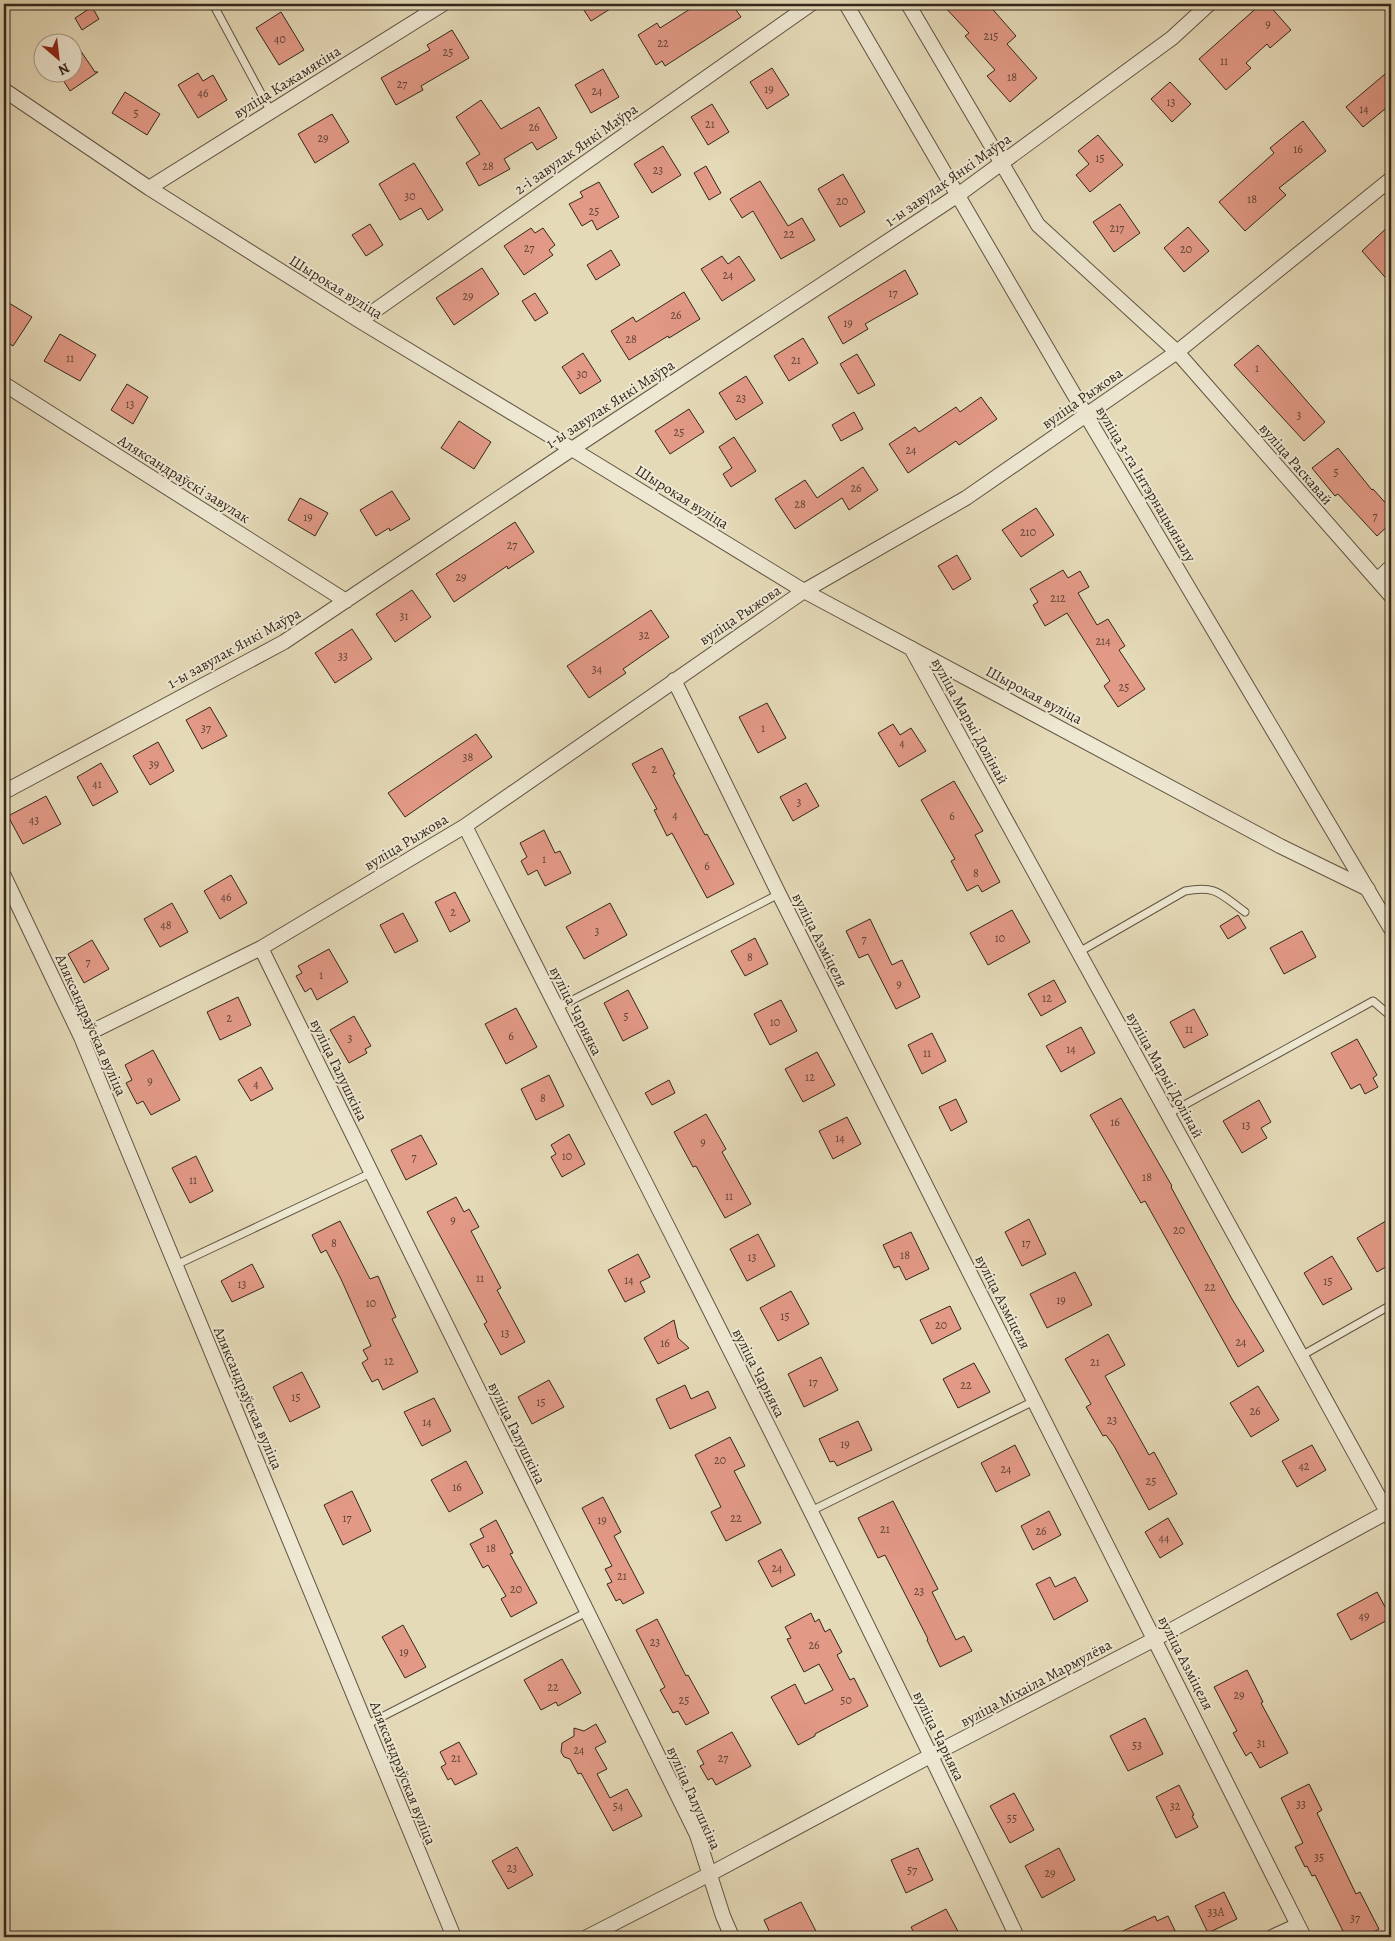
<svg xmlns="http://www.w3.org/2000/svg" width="1395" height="1941" viewBox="0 0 1395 1941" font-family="Alegreya,serif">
	<rect width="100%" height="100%" fill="#e5dab8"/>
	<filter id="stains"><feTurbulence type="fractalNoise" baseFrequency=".004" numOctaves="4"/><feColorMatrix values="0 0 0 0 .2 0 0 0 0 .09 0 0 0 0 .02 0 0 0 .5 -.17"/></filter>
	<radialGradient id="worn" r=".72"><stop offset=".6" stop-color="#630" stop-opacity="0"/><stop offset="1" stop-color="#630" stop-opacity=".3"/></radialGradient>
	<path fill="#e29986" stroke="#33271c" d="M580,4H618L591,21Z
		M698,4H732L741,17L665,66L662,61L656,65L638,35L657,23L660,28Z
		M942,4H988L1016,36L1007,44L1037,78L1010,102L987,76L995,70L965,36L969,33Z
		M1261,4H1268L1291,30L1270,48L1267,44L1246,63L1251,68L1226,90L1199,59Z
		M92,7L99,19L82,30L75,18Z
		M281,12L304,50L279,65L256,28Z
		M452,30L469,58L421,86L423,90L396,105L381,78L430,50L427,45Z
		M72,38L95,72H98L70,91L58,72H72Z
		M772,68L789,95L767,109L750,82Z
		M603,69L619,97L591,113L575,85Z
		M1391,69V104L1363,127L1346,107Z
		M198,73L203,81L213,75L227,100L198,118L178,85Z
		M1170,82L1191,104L1172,122L1151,99Z
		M125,92L160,114L147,135L112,113Z
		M481,100L501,129L539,107L557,138L537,150L532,142L504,159L510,169L479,186L466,163L480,154L456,117Z
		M712,104L729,132L708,145L691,117Z
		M332,114L349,142L315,163L298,134Z
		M1303,121L1326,151L1279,188L1286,195L1245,231L1219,202L1274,153L1270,148Z
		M1098,135L1123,165L1090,192L1076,175L1089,164L1078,151Z
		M663,146L681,175L652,193L634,164Z
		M414,163L443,210L428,220L421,208L400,220L379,184Z
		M706,166L721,193L709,200L694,173Z
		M843,174L865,212L840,227L818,189Z
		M760,181L788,226L802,218L815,240L781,259L753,211L742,218L730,199Z
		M599,182L619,217L597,230L592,220L582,226L569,204L583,197L580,192Z
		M1120,204L1140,233L1114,252L1093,222Z
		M370,224L383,245L366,256L352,235Z
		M1391,224V284L1362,251Z
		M1188,227L1209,251L1184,272L1164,248Z
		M531,228L535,233L543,228L555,245L549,250L553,255L524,275L504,246Z
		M611,250L620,265L596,280L587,265Z
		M722,256L728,264L739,256L755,280L722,301L701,269Z
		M482,268L499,294L454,325L436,298Z
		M905,270L918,294L865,324L868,329L843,344L828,317Z
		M684,292L700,319L669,338L668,336L629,360L611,331L633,317L636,322Z
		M535,293L548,313L535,321L522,301Z
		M4,300L32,317L13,346L4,340Z
		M60,334L96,355L80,381L44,361Z
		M803,338L818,363L789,381L774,356Z
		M1258,345L1325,422L1304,441L1234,365Z
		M583,353L601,381L580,394L562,367Z
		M857,354L875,385L858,394L840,364Z
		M746,376L763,403L736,420L719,393Z
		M127,384L148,397L133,424L111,410Z
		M981,397L997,419L959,445L956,441L908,473L889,444L915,427L919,432L956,407L960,412Z
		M689,409L704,432L670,454L655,431Z
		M854,412L863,429L841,441L832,425Z
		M459,421L491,442L474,469L441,448Z
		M734,437L756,471L731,487L723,474L732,468L719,447Z
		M1338,448L1372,490L1373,489L1391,509V523L1377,536L1338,494L1335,496L1312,468Z
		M863,467L878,490L849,510L842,498L795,529L775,499L805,480L817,498Z
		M392,491L410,519L390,531L389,528L376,536L360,510Z
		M300,498L328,513L315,536L288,520Z
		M1036,508L1054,535L1021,557L1002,530Z
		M515,522L534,552L508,569L507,566L454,602L436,574Z
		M957,555L971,579L953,590L938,566Z
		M1063,570L1068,578L1080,571L1089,587L1078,593L1097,625L1108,619L1125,646L1119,650L1145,689L1118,707L1104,686L1110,681L1067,613L1045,626L1033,605L1038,602L1030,589Z
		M412,590L431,617L395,642L376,614Z
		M651,610L669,637L623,669L626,673L589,698L567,666Z
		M352,629L372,659L335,683L315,653Z
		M767,703L786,738L758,753L739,717Z
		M210,707L227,736L202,749L186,720Z
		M893,724L900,735L911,728L926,751L899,767L878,733Z
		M476,734L492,757L405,817L388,793Z
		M158,742L174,771L150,785L133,756Z
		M662,748L675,774L673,775L705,835L707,834L734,884L707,898L672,833L667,836L654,810L657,809L632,764Z
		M101,763L118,792L93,806L77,777Z
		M954,781L983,831L975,835L1000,882L982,892L978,885L967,891L951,861L955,859L921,800Z
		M806,783L819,806L793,821L780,797Z
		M46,796L61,824L23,844L8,816Z
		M544,830L555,853L560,851L571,873L545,886L537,870L528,875L521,861L527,857L520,843Z
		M231,875L247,903L220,919L204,891Z
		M455,892L470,921L450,932L435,902Z
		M172,903L188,932L160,947L144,919Z
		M610,903L627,935L584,959L566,927Z
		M1012,910L1030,942L988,965L970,933Z
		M403,913L418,941L395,953L380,925Z
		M1238,915L1246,928L1228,939L1220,926Z
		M870,919L892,965L902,960L920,997L896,1009L868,954L859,958L846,931Z
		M1302,931L1316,957L1284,974L1270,948Z
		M755,938L768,964L745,976L731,951Z
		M92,940L109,969L84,983L68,954Z
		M329,949L348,982L317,1000L311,988L305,992L296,976L302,973L298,966Z
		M1054,980L1066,1002L1041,1016L1028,994Z
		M628,990L648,1028L623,1041L604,1003Z
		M238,997L251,1025L220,1040L207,1012Z
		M781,1000L797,1031L770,1045L754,1014Z
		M516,1008L537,1047L506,1064L485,1024Z
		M1194,1009L1208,1035L1184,1048L1170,1022Z
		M354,1016L371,1046L365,1049L367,1053L349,1063L330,1030Z
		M1081,1027L1095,1053L1061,1072L1046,1046Z
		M932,1033L946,1061L922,1074L908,1045Z
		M1357,1039L1377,1075L1373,1078L1378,1087L1365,1094L1360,1084L1351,1089L1331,1053Z
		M153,1050L180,1100L151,1115L143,1101L137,1104L126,1083L132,1080L125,1065Z
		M817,1052L835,1085L803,1102L785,1069Z
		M261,1067L273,1089L251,1101L238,1080Z
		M549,1075L564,1106L536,1120L521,1089Z
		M669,1080L675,1093L652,1105L645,1093Z
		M1121,1098L1172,1186L1171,1187L1232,1299L1264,1351L1238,1367L1145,1201L1141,1203L1090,1115Z
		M956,1099L967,1122L951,1131L939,1107Z
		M1259,1100L1271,1122L1261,1128L1267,1138L1242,1153L1223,1121Z
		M706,1114L726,1149L722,1152L751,1204L725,1218L696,1166L693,1167L674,1132Z
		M847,1117L861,1144L833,1159L819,1131Z
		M569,1134L585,1164L562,1177L551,1157L556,1154L551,1145Z
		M421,1135L437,1164L406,1180L391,1150Z
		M196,1156L213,1191L190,1203L172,1168Z
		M456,1197L464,1212L469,1209L479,1227L471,1231L501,1288L497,1290L525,1342L501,1355L484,1324L487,1322L427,1212Z
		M1391,1218V1264L1377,1272L1357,1238Z
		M1029,1219L1046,1254L1022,1266L1005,1232Z
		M340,1221L370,1279L378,1276L396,1317L392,1319L418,1372L383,1390L378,1379L372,1382L362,1363L368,1359L363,1350L371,1346L341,1279L326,1250L321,1253L312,1235Z
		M911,1232L929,1269L906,1280L899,1266L894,1268L883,1245Z
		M758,1234L775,1266L747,1281L730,1249Z
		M638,1254L650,1277L640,1282L645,1292L625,1302L608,1270Z
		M1332,1256L1352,1289L1323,1305L1304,1273Z
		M252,1264L264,1287L232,1302L221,1281Z
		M1075,1272L1092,1305L1047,1328L1030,1294Z
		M791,1291L809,1324L778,1341L760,1308Z
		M950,1306L961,1329L932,1344L920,1320Z
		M674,1320L678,1338L689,1348L658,1364L644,1338Z
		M1108,1334L1125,1365L1105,1376L1149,1455L1154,1452L1177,1494L1149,1510L1114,1446L1106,1435L1103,1436L1086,1407L1091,1404L1065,1359Z
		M821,1357L838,1390L804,1407L788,1374Z
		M974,1363L990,1392L958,1408L943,1379Z
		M302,1372L320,1407L290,1422L273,1387Z
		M549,1380L564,1407L532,1424L518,1397Z
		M685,1385L691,1399L708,1391L716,1408L670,1429L656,1399Z
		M1258,1386L1279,1420L1251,1437L1230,1403Z
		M434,1398L451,1431L422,1446L404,1412Z
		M858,1421L872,1450L837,1466L834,1461L830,1462L819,1439Z
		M730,1437L745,1466L734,1471L761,1523L726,1541L711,1512L721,1507L695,1455Z
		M1015,1445L1030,1475L996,1492L981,1463Z
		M1312,1445L1326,1470L1297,1487L1282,1461Z
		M466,1461L483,1493L449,1512L431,1480Z
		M352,1491L371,1531L343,1545L324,1505Z
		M603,1497L621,1532L614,1536L644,1593L623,1604L620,1599L616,1601L607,1584L612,1582L605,1569L612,1566L582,1508Z
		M893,1501L938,1589L932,1592L956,1640L964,1636L972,1651L940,1667L927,1640L928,1639L885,1555L878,1558L858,1518Z
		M1049,1511L1061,1535L1033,1550L1021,1526Z
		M1168,1518L1183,1544L1160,1558L1145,1532Z
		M496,1520L513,1553L510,1554L537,1603L511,1617L501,1599L506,1596L488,1565L483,1568L470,1544L484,1537L480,1529Z
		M781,1549L795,1575L772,1587L758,1561Z
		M1050,1577L1055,1587L1075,1577L1088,1601L1054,1620L1036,1584Z
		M1377,1592L1391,1618L1351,1640L1337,1614Z
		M811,1613L815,1622L819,1619L825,1632L830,1629L842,1652L837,1655L850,1680L854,1678L868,1706L815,1734V1736L798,1745L771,1697L795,1684L805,1704L833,1690L819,1664L804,1672L787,1639L791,1638L785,1627Z
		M657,1619L686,1676L688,1675L709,1713L686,1725L678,1711L673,1713L660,1690L665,1687L636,1630Z
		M403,1625L426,1667L405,1678L382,1637Z
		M562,1659L581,1693L558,1706L556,1702L541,1710L524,1680Z
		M1247,1670L1263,1702L1261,1703L1288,1753L1260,1768L1251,1752L1246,1756L1233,1733L1237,1731L1214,1687Z
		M1145,1718L1163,1754L1128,1771L1110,1736Z
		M596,1724L606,1742L595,1748L607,1769L597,1774L610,1798L627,1789L642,1816L613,1831L581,1773L578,1774L570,1759L564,1757L561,1752L562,1743L574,1736V1728L584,1731Z
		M732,1732L751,1766L716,1785L712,1778L708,1780L700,1766L704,1764L697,1751Z
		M459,1742L477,1774L455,1785L451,1778L448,1780L441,1767L446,1764L440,1752Z
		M1309,1784L1322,1810L1317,1813L1356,1894L1360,1892L1379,1929L1364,1937H1346L1315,1875L1312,1876L1307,1866L1305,1867L1295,1847L1303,1843L1281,1798Z
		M1179,1785L1194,1815L1192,1816L1198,1827L1176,1838L1156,1797Z
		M1014,1793L1034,1830L1010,1843L990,1806Z
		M517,1847L533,1875L508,1889L492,1861Z
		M918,1848L933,1880L906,1893L891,1860Z
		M1059,1848L1075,1880L1042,1898L1025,1866Z
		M1224,1892L1237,1919L1208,1933L1195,1906Z
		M801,1902L819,1937H772L764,1920Z
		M946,1909L961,1937H916L911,1927Z
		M1155,1916L1157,1921L1168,1916L1178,1937H1110Z"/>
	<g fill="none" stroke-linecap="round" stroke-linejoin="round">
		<g stroke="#605443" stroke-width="9">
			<path id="service" d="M213,4L271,112
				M419,4L425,15
				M1079,952L1185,891C1217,885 1220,894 1245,912
				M557,1008L779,894
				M1168,1114L1373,1001L1387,1013
				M176,1265L371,1173
				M1301,1356L1391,1305
				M811,1511L1034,1401
				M366,1725L587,1612"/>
		</g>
		<g stroke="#605443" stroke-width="16">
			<path id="minor" d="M846,4L1086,415L1391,929
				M908,4L1038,225L1177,352L1391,596
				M4,90L149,188L360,321L572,449L804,591L1280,846L1368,889
				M149,188L443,4
				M360,321L811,4
				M4,384L346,601
				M1377,580L1391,567
				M911,648L1391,1519
				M674,680L779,894L1304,1937
				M4,792L284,642L572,449L958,195L1172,38L1209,4
				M465,826C651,1196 842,1563 1017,1937
				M4,876L81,1037L454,1937
				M261,948L697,1835L723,1916L732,1937
				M81,1037L261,948L465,826L804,591L966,498L1177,352L1391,179
				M587,1937L710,1874L932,1755L1155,1639L1391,1510
				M1272,1937L1298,1925"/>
		</g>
		<use href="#service" stroke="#eee7d1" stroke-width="7"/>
		<use href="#minor" stroke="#eee7d1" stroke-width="14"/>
	</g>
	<g text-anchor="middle" stroke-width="4" stroke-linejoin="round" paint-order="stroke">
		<g font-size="12" fill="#5f4436">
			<text x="1268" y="28">9</text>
			<text x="991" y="40">215</text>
			<text x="280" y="43">40</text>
			<text x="663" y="47">22</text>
			<text x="448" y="56">25</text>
			<text x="1224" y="65">11</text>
			<text x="1012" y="81">18</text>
			<text x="402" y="88">27</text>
			<text x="769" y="93">19</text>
			<text x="597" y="95">24</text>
			<text x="203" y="97">46</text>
			<text x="1171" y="106">13</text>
			<text x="1364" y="113">14</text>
			<text x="136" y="117">5</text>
			<text x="710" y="128">21</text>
			<text x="534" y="131">26</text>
			<text x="323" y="142">29</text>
			<text x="1298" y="153">16</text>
			<text x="1100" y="162">15</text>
			<text x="488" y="170">28</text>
			<text x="658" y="174">23</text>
			<text x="410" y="200">30</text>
			<text x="1252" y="203">18</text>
			<text x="842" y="205">20</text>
			<text x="594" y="215">25</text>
			<text x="1117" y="232">217</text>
			<text x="789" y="238">22</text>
			<text x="529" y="252">27</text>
			<text x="1186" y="253">20</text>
			<text x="728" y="279">24</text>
			<text x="893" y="297">17</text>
			<text x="468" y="300">29</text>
			<text x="676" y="319">26</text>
			<text x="848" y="327">19</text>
			<text x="631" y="343">28</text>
			<text x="70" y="362">11</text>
			<text x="796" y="364">21</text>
			<text x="1257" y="372">1</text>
			<text x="582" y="378">30</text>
			<text x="741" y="402">23</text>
			<text x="130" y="408">13</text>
			<text x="1299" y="419">3</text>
			<text x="679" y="436">25</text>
			<text x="911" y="454">24</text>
			<text x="1336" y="476">5</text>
			<text x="856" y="492">26</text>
			<text x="800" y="508">28</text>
			<text x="1375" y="520">7</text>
			<text x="308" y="521">19</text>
			<text x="1028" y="536">210</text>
			<text x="512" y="549">27</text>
			<text x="461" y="581">29</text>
			<text x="1058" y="602">212</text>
			<text x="404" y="620">31</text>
			<text x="644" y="639">32</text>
			<text x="1103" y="645">214</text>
			<text x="343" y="660">33</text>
			<text x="597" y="673">34</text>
			<text x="1124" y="691">25</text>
			<text x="206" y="732">37</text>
			<text x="763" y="732">1</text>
			<text x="902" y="747">4</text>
			<text x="468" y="761">38</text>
			<text x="154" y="768">39</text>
			<text x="654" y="773">2</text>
			<text x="97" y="788">41</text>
			<text x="799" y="806">3</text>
			<text x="675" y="819">4</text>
			<text x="952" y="820">6</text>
			<text x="34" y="824">43</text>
			<text x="544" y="863">1</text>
			<text x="707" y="870">6</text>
			<text x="976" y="877">8</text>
			<text x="226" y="901">46</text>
			<text x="453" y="916">2</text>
			<text x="166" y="929">48</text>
			<text x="597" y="935">3</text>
			<text x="1000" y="942">10</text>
			<text x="864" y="943">7</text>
			<text x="750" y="961">8</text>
			<text x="88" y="966">7</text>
			<text x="321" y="979">1</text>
			<text x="899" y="988">9</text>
			<text x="1047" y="1002">12</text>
			<text x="626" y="1020">5</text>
			<text x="229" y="1022">2</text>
			<text x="775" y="1026">10</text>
			<text x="1189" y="1033">11</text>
			<text x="511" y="1040">6</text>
			<text x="350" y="1042">3</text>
			<text x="1071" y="1053">14</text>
			<text x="927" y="1057">11</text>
			<text x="810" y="1081">12</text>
			<text x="150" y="1085">9</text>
			<text x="256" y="1088">4</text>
			<text x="543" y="1102">8</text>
			<text x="1115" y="1126">16</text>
			<text x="1246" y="1129">13</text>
			<text x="840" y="1142">14</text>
			<text x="703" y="1146">9</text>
			<text x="567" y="1160">10</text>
			<text x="414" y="1161">7</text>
			<text x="1147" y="1181">18</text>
			<text x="193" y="1184">11</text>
			<text x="729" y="1200">11</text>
			<text x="453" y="1224">9</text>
			<text x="1179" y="1234">20</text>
			<text x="334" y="1247">8</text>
			<text x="1026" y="1247">17</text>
			<text x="905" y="1259">18</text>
			<text x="752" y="1261">13</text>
			<text x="480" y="1282">11</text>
			<text x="629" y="1284">14</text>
			<text x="1328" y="1285">15</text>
			<text x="242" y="1288">13</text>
			<text x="1210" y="1291">22</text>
			<text x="1061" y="1304">19</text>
			<text x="371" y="1307">10</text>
			<text x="785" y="1320">15</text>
			<text x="941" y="1329">20</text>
			<text x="505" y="1337">13</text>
			<text x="1241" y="1346">24</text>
			<text x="665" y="1347">16</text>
			<text x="389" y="1365">12</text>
			<text x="1095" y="1366">21</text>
			<text x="813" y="1386">17</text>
			<text x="966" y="1389">22</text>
			<text x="296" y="1401">15</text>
			<text x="541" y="1406">15</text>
			<text x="1255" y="1415">26</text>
			<text x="1112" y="1424">23</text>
			<text x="427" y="1426">14</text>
			<text x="845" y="1448">19</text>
			<text x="720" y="1464">20</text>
			<text x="1304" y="1470">42</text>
			<text x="1006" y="1473">24</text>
			<text x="1151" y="1485">25</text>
			<text x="457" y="1491">16</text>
			<text x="347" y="1522">17</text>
			<text x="736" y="1522">22</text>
			<text x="602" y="1524">19</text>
			<text x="885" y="1533">21</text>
			<text x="1041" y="1535">26</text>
			<text x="1164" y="1542">44</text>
			<text x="491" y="1552">18</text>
			<text x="777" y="1572">24</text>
			<text x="622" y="1580">21</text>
			<text x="516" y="1593">20</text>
			<text x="919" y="1595">23</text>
			<text x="1364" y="1620">49</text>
			<text x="655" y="1646">23</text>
			<text x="814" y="1649">26</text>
			<text x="404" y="1656">19</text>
			<text x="553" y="1691">22</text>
			<text x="1239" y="1699">29</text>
			<text x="684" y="1704">25</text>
			<text x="846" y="1704">50</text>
			<text x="1261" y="1747">31</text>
			<text x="1137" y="1749">53</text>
			<text x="579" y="1754">24</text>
			<text x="456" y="1762">21</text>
			<text x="723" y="1762">27</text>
			<text x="1301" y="1808">33</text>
			<text x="618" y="1810">54</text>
			<text x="1175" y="1810">32</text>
			<text x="1012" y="1822">55</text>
			<text x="1319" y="1861">35</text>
			<text x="512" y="1872">23</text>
			<text x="912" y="1874">57</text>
			<text x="1050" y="1877">29</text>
			<text x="1216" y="1916">33А</text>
			<text x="1355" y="1922">37</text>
		</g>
		<g font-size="15" fill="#33271c" stroke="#eee7d1">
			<text transform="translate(287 82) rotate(-32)" y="5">вуліца Кажамякіна</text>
			<text transform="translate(576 149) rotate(-35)" y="5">2-і завулак Янкі Маўра</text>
			<text transform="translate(948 180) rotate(-35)" y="5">1-ы завулак Янкі Маўра</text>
			<text transform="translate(336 287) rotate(32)" y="5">Шырокая вуліца</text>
			<text transform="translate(1082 398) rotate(-35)" y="5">вуліца Рыжова</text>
			<text transform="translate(610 404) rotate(-33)" y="5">1-ы завулак Янкі Маўра</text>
			<text transform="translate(1296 464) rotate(49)" y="5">вуліца Раскавай</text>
			<text transform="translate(184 479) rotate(32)" y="5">Аляксандраўскі завулак</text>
			<text transform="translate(1146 484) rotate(59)" y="5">вуліца 3-га Інтэрнацыяналу</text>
			<text transform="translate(682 497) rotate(32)" y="5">Шырокая вуліца</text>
			<text transform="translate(740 615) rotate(-34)" y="5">вуліца Рыжова</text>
			<text transform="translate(234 648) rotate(-29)" y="5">1-ы завулак Янкі Маўра</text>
			<text transform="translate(1034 695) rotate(28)" y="5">Шырокая вуліца</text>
			<text transform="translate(970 721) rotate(61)" y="5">вуліца Марыі Долінай</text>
			<text transform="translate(406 842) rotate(-31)" y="5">вуліца Рыжова</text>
			<text transform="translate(820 940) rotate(63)" y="5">вуліца Азміцеля</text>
			<text transform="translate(576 1011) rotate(63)" y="5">вуліца Чарняка</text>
			<text transform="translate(91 1025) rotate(66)" y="5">Аляксандраўская вуліца</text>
			<text transform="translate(339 1070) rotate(64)" y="5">вуліца Галушкіна</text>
			<text transform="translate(1165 1075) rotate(61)" y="5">вуліца Марыі Долінай</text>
			<text transform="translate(1003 1302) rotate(63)" y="5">вуліца Азміцеля</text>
			<text transform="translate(759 1373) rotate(63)" y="5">вуліца Чарняка</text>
			<text transform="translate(248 1398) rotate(67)" y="5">Аляксандраўская вуліца</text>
			<text transform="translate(517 1433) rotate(64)" y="5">вуліца Галушкіна</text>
			<text transform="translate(1186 1663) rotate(63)" y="5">вуліца Азміцеля</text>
			<text transform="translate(1036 1683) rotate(-28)" y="5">вуліца Міхаіла Мармулёва</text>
			<text transform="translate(939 1736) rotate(64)" y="5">вуліца Чарняка</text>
			<text transform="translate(403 1773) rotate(68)" y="5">Аляксандраўская вуліца</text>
			<text transform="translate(694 1798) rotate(66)" y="5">вуліца Галушкіна</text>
		</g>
	</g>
	<rect width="1395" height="1941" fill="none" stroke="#e5dab8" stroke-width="20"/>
	<rect x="5" y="5" width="1385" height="1931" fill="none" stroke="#33271c" stroke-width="2.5"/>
	<rect x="10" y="10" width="1375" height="1921" fill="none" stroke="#33271c"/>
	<g transform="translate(58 58) rotate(152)"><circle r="24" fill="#eee7d1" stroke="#a39a89"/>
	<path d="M0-4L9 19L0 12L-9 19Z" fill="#8f2418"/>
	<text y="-8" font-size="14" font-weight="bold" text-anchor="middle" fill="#33271c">N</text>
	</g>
	<rect width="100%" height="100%" filter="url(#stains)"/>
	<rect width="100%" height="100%" fill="url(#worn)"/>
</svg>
